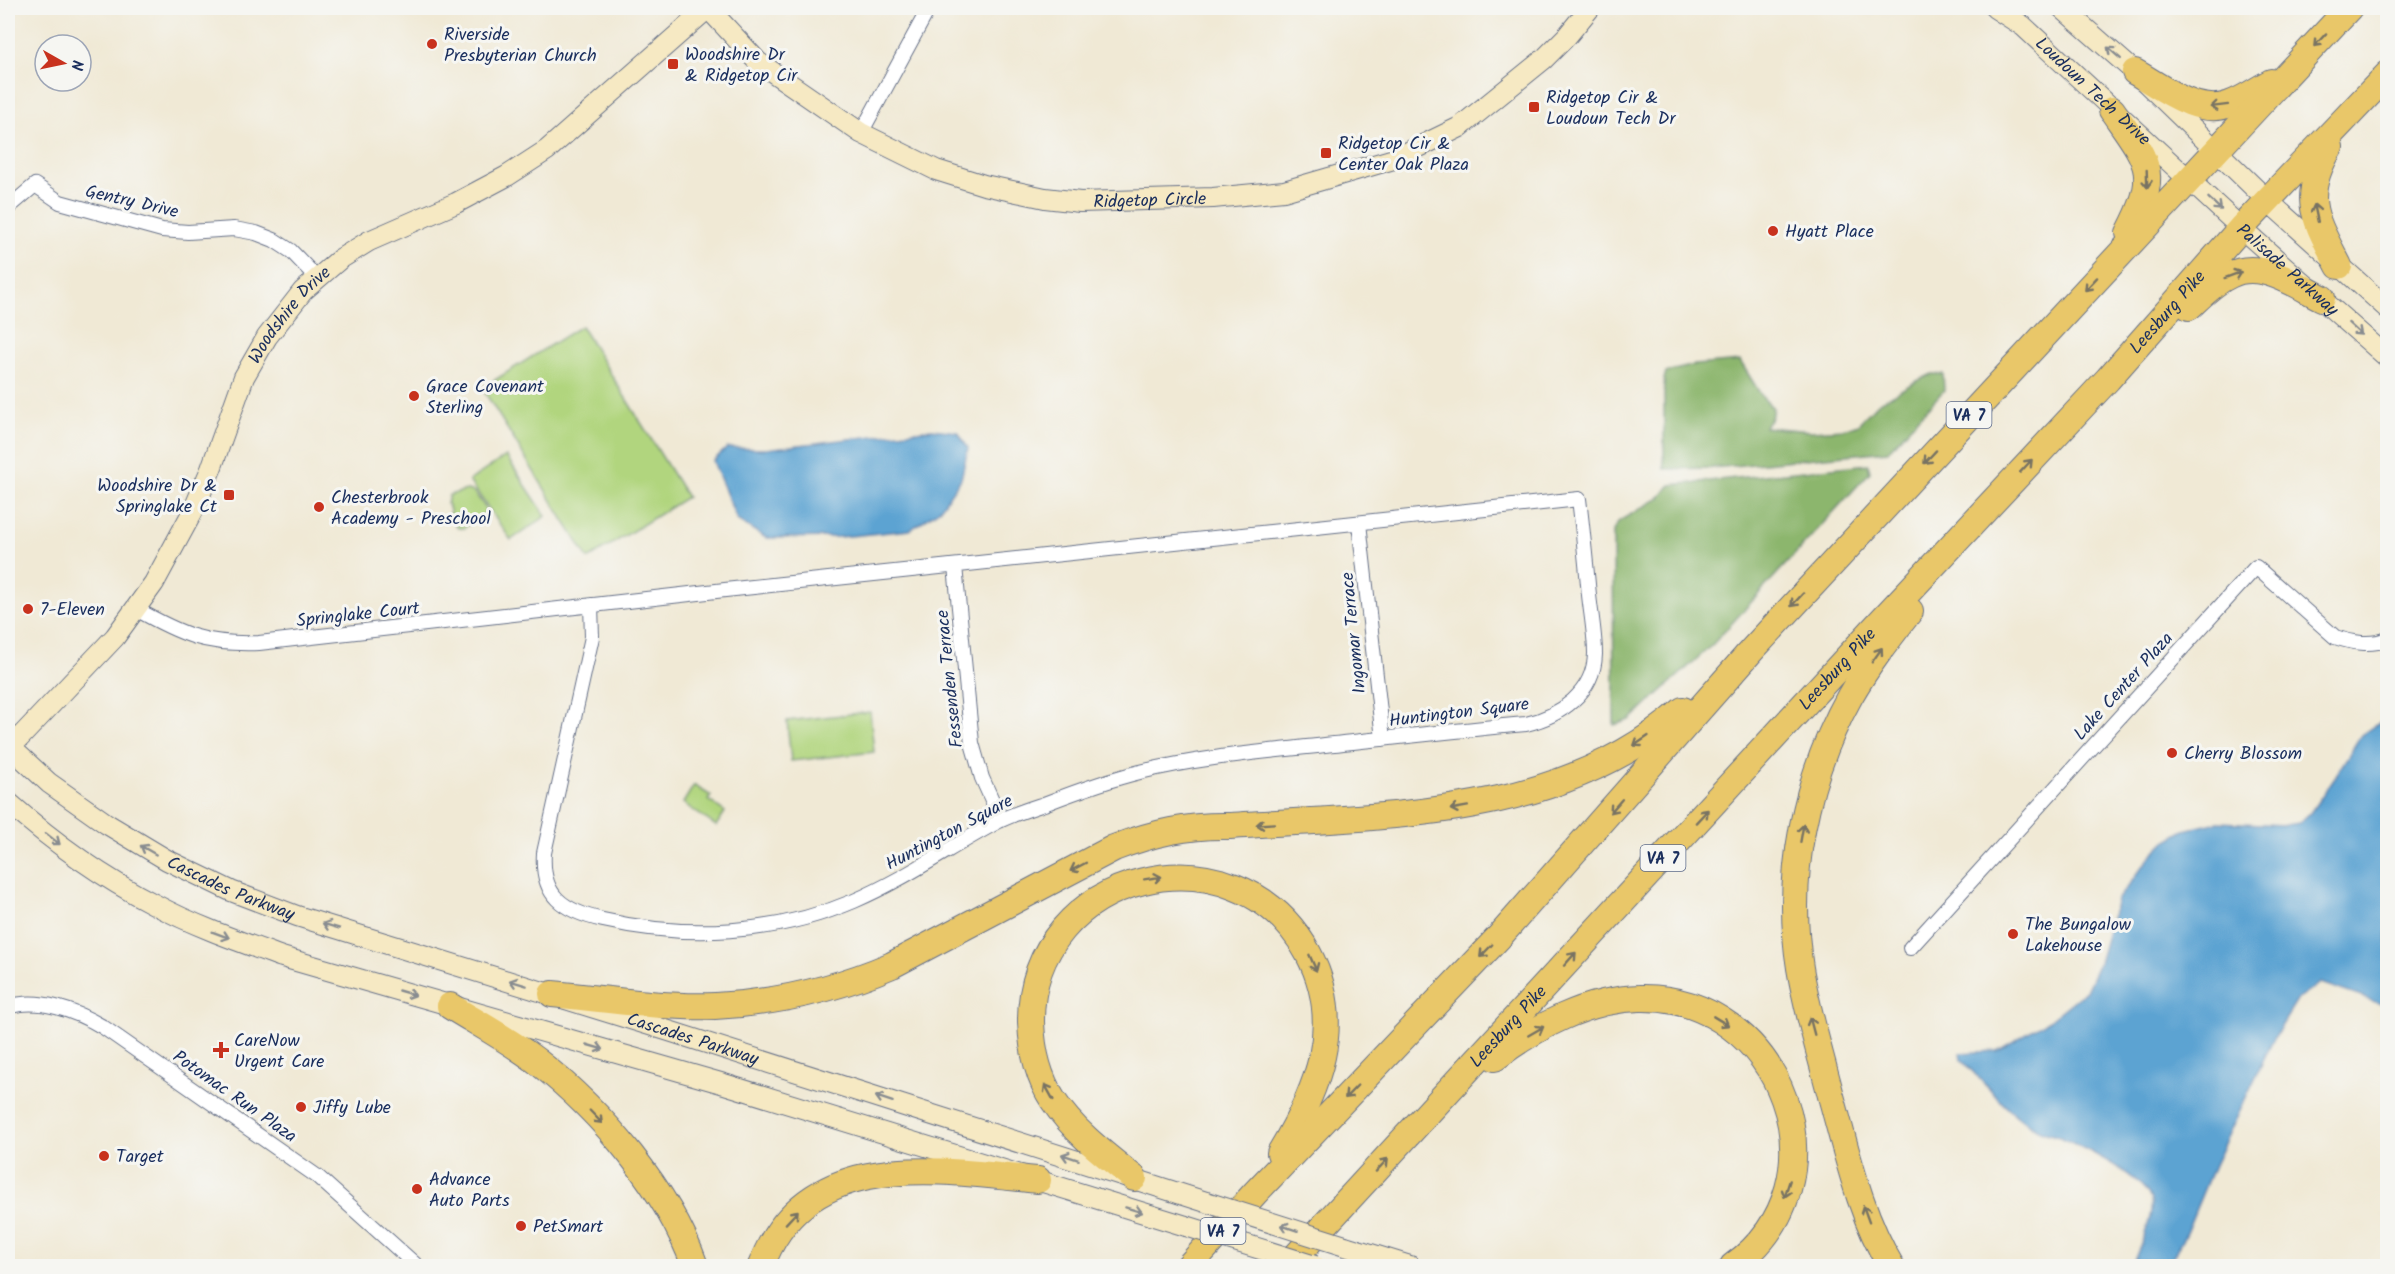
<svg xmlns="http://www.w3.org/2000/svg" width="2395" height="1274" viewBox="0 0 2395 1274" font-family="Kalam,sans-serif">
	<rect width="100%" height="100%" fill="#f6f6f2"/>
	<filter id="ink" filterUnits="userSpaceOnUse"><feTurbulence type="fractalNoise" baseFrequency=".0167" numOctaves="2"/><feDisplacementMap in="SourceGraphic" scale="12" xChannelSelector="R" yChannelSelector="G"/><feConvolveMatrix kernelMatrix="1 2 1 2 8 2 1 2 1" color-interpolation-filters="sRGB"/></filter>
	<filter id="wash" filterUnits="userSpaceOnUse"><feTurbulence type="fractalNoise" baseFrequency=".008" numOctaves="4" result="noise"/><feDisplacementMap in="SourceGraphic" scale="24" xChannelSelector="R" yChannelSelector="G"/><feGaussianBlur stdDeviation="1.35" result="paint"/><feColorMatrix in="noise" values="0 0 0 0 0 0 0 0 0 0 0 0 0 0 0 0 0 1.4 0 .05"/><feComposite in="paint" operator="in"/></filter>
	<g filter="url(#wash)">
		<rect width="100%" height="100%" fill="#f0e9d5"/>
		<path fill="#b1d57e" stroke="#66826e" stroke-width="1.5" d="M581,326L687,497L588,559L482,388Z
			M506,456L546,516L511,540L469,481Z
			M467,490L474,492L485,507V513L464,528H458L449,515L450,510L447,504L449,495Z
			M870,712L874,752L791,761L787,721Z
			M694,785L711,796L708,800L725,812L716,826L683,803Z"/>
		<path fill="#8cb66d" stroke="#547266" stroke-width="1.5" d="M1740,361L1763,398L1773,408L1771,418L1764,427L1811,431L1844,429L1858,424L1878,403L1915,382L1932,374H1943L1944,390L1888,451L1712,468L1664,469V379L1666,372L1695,365Z
			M1868,464L1870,472L1713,644L1630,720L1614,725L1613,531L1619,521L1659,498L1671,485Z"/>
		<path fill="#5ca3d2" stroke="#3c6998" stroke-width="1.5" d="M932,429L958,432L968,448L961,479L940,509L910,530L840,537L766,538L737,520L713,461L727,448L766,449Z
			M2387,717V1006L2321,983L2298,999L2274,1038L2214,1165L2186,1233L2168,1266H2132C2138,1250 2154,1218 2151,1201C2148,1179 2084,1148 2064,1139C2056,1135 2046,1134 2038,1130C2006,1113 1987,1084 1961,1060L1960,1053L1997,1051L2051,1019L2086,991L2099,963L2117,900L2151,856L2166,841L2185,830L2218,822L2285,825L2299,823L2310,813L2335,777L2361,735Z"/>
	</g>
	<g filter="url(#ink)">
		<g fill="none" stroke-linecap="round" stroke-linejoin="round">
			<g stroke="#667088" stroke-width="16">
				<path id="street" d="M861,133L929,8
					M8,208L35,185L60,202L162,230L188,232L234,229L256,233L274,240L291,251L317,278
					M1359,523L1383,739
					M955,566L972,743L982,778L1001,820
					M136,609C182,635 205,645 259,643C415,626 570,608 725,590L1579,499C1583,531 1586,563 1589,595C1591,614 1595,635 1595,654C1594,693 1560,716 1526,724C1459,730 1392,738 1325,745C1263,752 1201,757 1140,772C1107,780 1075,792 1044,804C1029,809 1013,814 999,821C950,847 905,879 854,901C774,935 686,939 603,920C563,911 541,896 544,853L592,637L591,605
					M1910,948L2256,567L2335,637C2353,643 2370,646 2388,639
					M8,1007C39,997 76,1011 103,1027L318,1177L417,1266"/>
			</g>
			<g stroke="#667088" stroke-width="22">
				<g id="secondary">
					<path id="s1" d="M708,8L758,62L861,133L936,170L984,185L1045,198L1080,202L1213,198L1284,191L1394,159L1460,127L1544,59L1567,36L1590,8"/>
					<path id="s2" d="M1995,8L2023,26L2241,228L2388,358"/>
					<path d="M2062,8L2135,72L2268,201L2388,309"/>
					<path id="s3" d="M8,745L49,783L107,824L167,860L231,891L297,916L669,1031L1206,1202"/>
					<path id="s4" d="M8,750L115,637L154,583L193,511L211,469L244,377L267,337L303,291L340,259L369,241L456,203L507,176L547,150L708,8"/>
					<path d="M8,802C52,841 101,877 154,904C195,926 238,941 282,957L721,1083L1186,1226"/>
					<path d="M1345,1246L1410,1266"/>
				</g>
			</g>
			<g stroke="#667088" stroke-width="28">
				<g id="highway">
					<path d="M2135,72C2162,87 2198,117 2230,104C2244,99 2258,89 2271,82"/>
					<path d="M2112,110C2148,162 2161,172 2129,233"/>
					<path d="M2330,147C2300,198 2314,217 2339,266"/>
					<path d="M2189,307C2201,296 2214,282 2230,275C2260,259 2296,285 2322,298"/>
					<path d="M552,994C606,999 661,1008 715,1006C776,1003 836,989 892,965L1114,848C1153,833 1188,825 1230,826C1386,815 1559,820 1683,710"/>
					<path d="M450,1006C479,1024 511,1041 538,1062C602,1112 668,1190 695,1266"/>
					<path d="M1495,1058C1535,1027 1588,999 1640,998C1782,995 1851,1182 1733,1266"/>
					<path d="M1134,1178C1105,1155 1073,1131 1053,1100C1038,1077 1032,1049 1031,1022C1029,871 1237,821 1308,953C1346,1024 1317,1091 1280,1153"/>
					<path d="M761,1266C806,1146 937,1170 1038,1180"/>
					<path d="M1189,1266L1255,1193L1499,937L1751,651L2349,8"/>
					<path id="s5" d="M1287,1266L1882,620L2108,379L2241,228L2388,74"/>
					<path d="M1891,1266C1860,1215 1847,1153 1831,1096C1820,1053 1807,1011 1800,968C1785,876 1805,777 1850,696C1867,666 1889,638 1910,611"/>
				</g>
			</g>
			<use href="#street" stroke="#fff" stroke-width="14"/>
			<use href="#secondary" stroke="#f6e9c3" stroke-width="20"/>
			<use href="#highway" stroke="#e9c769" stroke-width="26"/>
			<g stroke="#667088" stroke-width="22" stroke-linecap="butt">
				<path id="secondary-bridge" d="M1206,1202L1345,1246
					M1186,1226L1315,1266"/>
			</g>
			<use href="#secondary-bridge" stroke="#f6e9c3" stroke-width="20"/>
		</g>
		<defs><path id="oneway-shaft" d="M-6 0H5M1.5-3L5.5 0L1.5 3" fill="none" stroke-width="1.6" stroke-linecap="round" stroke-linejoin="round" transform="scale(1.5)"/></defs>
		<g stroke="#787363">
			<use href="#oneway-shaft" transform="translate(2320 40) rotate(133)"/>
			<use href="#oneway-shaft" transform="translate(2219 106) rotate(173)"/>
			<use href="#oneway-shaft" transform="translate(2147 179) rotate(88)"/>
			<use href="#oneway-shaft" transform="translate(2316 213) rotate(-102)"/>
			<use href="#oneway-shaft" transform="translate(2233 275) rotate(-20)"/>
			<use href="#oneway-shaft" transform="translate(2091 284) rotate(133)"/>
			<use href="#oneway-shaft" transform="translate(1930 457) rotate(133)"/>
			<use href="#oneway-shaft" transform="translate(2026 466) rotate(-47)"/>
			<use href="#oneway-shaft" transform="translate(1797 600) rotate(133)"/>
			<use href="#oneway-shaft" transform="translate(1877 655) rotate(-55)"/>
			<use href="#oneway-shaft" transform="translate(1641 741) rotate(146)"/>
			<use href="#oneway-shaft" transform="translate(1616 806) rotate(131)"/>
			<use href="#oneway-shaft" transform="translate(1459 808) rotate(170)"/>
			<use href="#oneway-shaft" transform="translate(1702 816) rotate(-47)"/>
			<use href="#oneway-shaft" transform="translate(1265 824) rotate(176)"/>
			<use href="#oneway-shaft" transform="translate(1802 833) rotate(-80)"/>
			<use href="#oneway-shaft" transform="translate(1078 867) rotate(152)"/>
			<use href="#oneway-shaft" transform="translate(1153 878) rotate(-9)"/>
			<use href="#oneway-shaft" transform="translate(1486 951) rotate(134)"/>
			<use href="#oneway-shaft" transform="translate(1570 959) rotate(-48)"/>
			<use href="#oneway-shaft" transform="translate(1313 963) rotate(66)"/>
			<use href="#oneway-shaft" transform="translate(1721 1021) rotate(31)"/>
			<use href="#oneway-shaft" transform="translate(1812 1026) rotate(-105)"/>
			<use href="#oneway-shaft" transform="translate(1536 1031) rotate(-30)"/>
			<use href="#oneway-shaft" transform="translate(1049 1092) rotate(-119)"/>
			<use href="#oneway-shaft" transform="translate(1351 1092) rotate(134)"/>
			<use href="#oneway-shaft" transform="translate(596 1117) rotate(46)"/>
			<use href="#oneway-shaft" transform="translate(1382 1165) rotate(-47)"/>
			<use href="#oneway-shaft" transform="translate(1787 1189) rotate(108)"/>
			<use href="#oneway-shaft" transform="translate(1866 1214) rotate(-110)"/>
			<use href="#oneway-shaft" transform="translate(792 1217) rotate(-47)"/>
		</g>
		<g stroke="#888c90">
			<use href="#oneway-shaft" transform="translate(2114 53) rotate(-139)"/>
			<use href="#oneway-shaft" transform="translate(2215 204) rotate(43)"/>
			<use href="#oneway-shaft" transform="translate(2355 329) rotate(42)"/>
			<use href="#oneway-shaft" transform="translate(53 839) rotate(38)"/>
			<use href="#oneway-shaft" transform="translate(148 850) rotate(-150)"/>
			<use href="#oneway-shaft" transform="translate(331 926) rotate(-163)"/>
			<use href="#oneway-shaft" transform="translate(221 935) rotate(21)"/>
			<use href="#oneway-shaft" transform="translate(518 983) rotate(-163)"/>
			<use href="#oneway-shaft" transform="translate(407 993) rotate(16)"/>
			<use href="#oneway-shaft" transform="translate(595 1047) rotate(16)"/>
			<use href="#oneway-shaft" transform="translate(884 1099) rotate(-162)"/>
			<use href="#oneway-shaft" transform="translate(1070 1157) rotate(-162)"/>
			<use href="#oneway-shaft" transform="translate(1134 1210) rotate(17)"/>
			<use href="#oneway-shaft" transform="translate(1289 1228) rotate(-162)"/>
		</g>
	</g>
	<g fill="#c8321e" stroke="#f6f6f2" stroke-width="2">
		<circle cx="432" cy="44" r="6"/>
		<rect x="667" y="58" width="12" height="12" rx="3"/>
		<rect x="1528" y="101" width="12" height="12" rx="3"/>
		<rect x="1320" y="147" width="12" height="12" rx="3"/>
		<circle cx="1773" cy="231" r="6"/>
		<circle cx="414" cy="396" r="6"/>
		<rect x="223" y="489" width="12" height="12" rx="3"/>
		<circle cx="319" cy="507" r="6"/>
		<circle cx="28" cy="609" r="6"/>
		<circle cx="2172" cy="753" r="6"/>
		<circle cx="2013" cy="934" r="6"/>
		<path d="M218 1041h6v6h6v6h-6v6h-6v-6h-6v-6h6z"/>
		<circle cx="301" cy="1107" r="6"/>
		<circle cx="104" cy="1156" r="6"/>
		<circle cx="417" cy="1189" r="6"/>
		<circle cx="521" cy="1226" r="6"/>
	</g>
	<g text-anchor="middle" stroke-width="6" stroke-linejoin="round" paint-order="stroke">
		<g fill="#f6f6f2" stroke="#5d6b8a" stroke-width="1.5">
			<rect x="1946.5" y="402" width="45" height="26" rx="4.5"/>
			<rect x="1640.5" y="845" width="45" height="26" rx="4.5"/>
			<rect x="1200.5" y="1218" width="45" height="26" rx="4.5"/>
		</g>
		<g font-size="16" font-weight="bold" fill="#1b2f5e">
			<text x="1969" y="421">VA 7</text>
			<text x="1663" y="864">VA 7</text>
			<text x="1223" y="1237">VA 7</text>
		</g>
		<g font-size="18" fill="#1b2f5e" stroke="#f6f6f2" text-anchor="start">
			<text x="444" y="40">Riverside<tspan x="444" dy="21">Presbyterian Church</tspan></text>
			<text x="685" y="60">Woodshire Dr<tspan x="685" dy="21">&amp; Ridgetop Cir</tspan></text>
			<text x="1546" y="103">Ridgetop Cir &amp;<tspan x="1546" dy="21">Loudoun Tech Dr</tspan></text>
			<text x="1338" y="149">Ridgetop Cir &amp;<tspan x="1338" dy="21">Center Oak Plaza</tspan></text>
			<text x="1785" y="237">Hyatt Place</text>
			<text x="426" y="392">Grace Covenant<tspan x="426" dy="21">Sterling</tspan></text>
			<text x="217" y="491" text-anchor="end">Woodshire Dr &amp;<tspan x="217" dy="21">Springlake Ct</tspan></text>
			<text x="331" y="503">Chesterbrook<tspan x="331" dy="21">Academy - Preschool</tspan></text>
			<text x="40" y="615">7-Eleven</text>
			<text x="2184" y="759">Cherry Blossom</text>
			<text x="2025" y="930">The Bungalow<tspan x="2025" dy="21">Lakehouse</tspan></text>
			<text x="234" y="1046">CareNow<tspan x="234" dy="21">Urgent Care</tspan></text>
			<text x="313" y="1113">Jiffy Lube</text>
			<text x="116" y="1162">Target</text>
			<text x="429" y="1185">Advance<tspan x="429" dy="21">Auto Parts</tspan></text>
			<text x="533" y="1232">PetSmart</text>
		</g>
		<g font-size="18" fill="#1b2f5e" stroke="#f6f6f2">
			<text dy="6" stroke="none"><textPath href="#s2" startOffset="129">Loudoun Tech Drive</textPath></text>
			<text dy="6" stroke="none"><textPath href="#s1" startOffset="500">Ridgetop Circle</textPath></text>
			<text transform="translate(132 201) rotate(13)" y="6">Gentry Drive</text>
			<text dy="6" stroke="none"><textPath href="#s2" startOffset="393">Palisade Parkway</textPath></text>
			<text dy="6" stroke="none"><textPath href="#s5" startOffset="1298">Leesburg Pike</textPath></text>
			<text dy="6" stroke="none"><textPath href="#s4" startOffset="525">Woodshire Drive</textPath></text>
			<text transform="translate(358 614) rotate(-6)" y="6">Springlake Court</text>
			<text transform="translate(1353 633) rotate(-96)" y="6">Ingomar Terrace</text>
			<text dy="6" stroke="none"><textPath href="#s5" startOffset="812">Leesburg Pike</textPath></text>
			<text transform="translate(949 679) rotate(-96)" y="6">Fessenden Terrace</text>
			<text transform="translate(2123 686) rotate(-48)" y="6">Lake Center Plaza</text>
			<text transform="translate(1459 712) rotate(-7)" y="6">Huntington Square</text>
			<text transform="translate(949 832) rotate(-28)" y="6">Huntington Square</text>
			<text dy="6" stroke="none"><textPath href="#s3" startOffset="267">Cascades Parkway</textPath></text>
			<text dy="6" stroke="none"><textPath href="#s5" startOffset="326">Leesburg Pike</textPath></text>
			<text dy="6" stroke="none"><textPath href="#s3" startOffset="753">Cascades Parkway</textPath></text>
			<text transform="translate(235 1096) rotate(35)" y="6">Potomac Run Plaza</text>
		</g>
	</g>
	<rect width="2395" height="1274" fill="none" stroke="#f6f6f2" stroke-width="30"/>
	<g transform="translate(63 63) rotate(99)"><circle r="28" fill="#f6f6f2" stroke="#9ea6b7" stroke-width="1.5"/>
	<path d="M0-4.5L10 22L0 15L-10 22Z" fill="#c8321e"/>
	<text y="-9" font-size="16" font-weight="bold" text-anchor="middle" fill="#1b2f5e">N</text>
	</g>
</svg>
